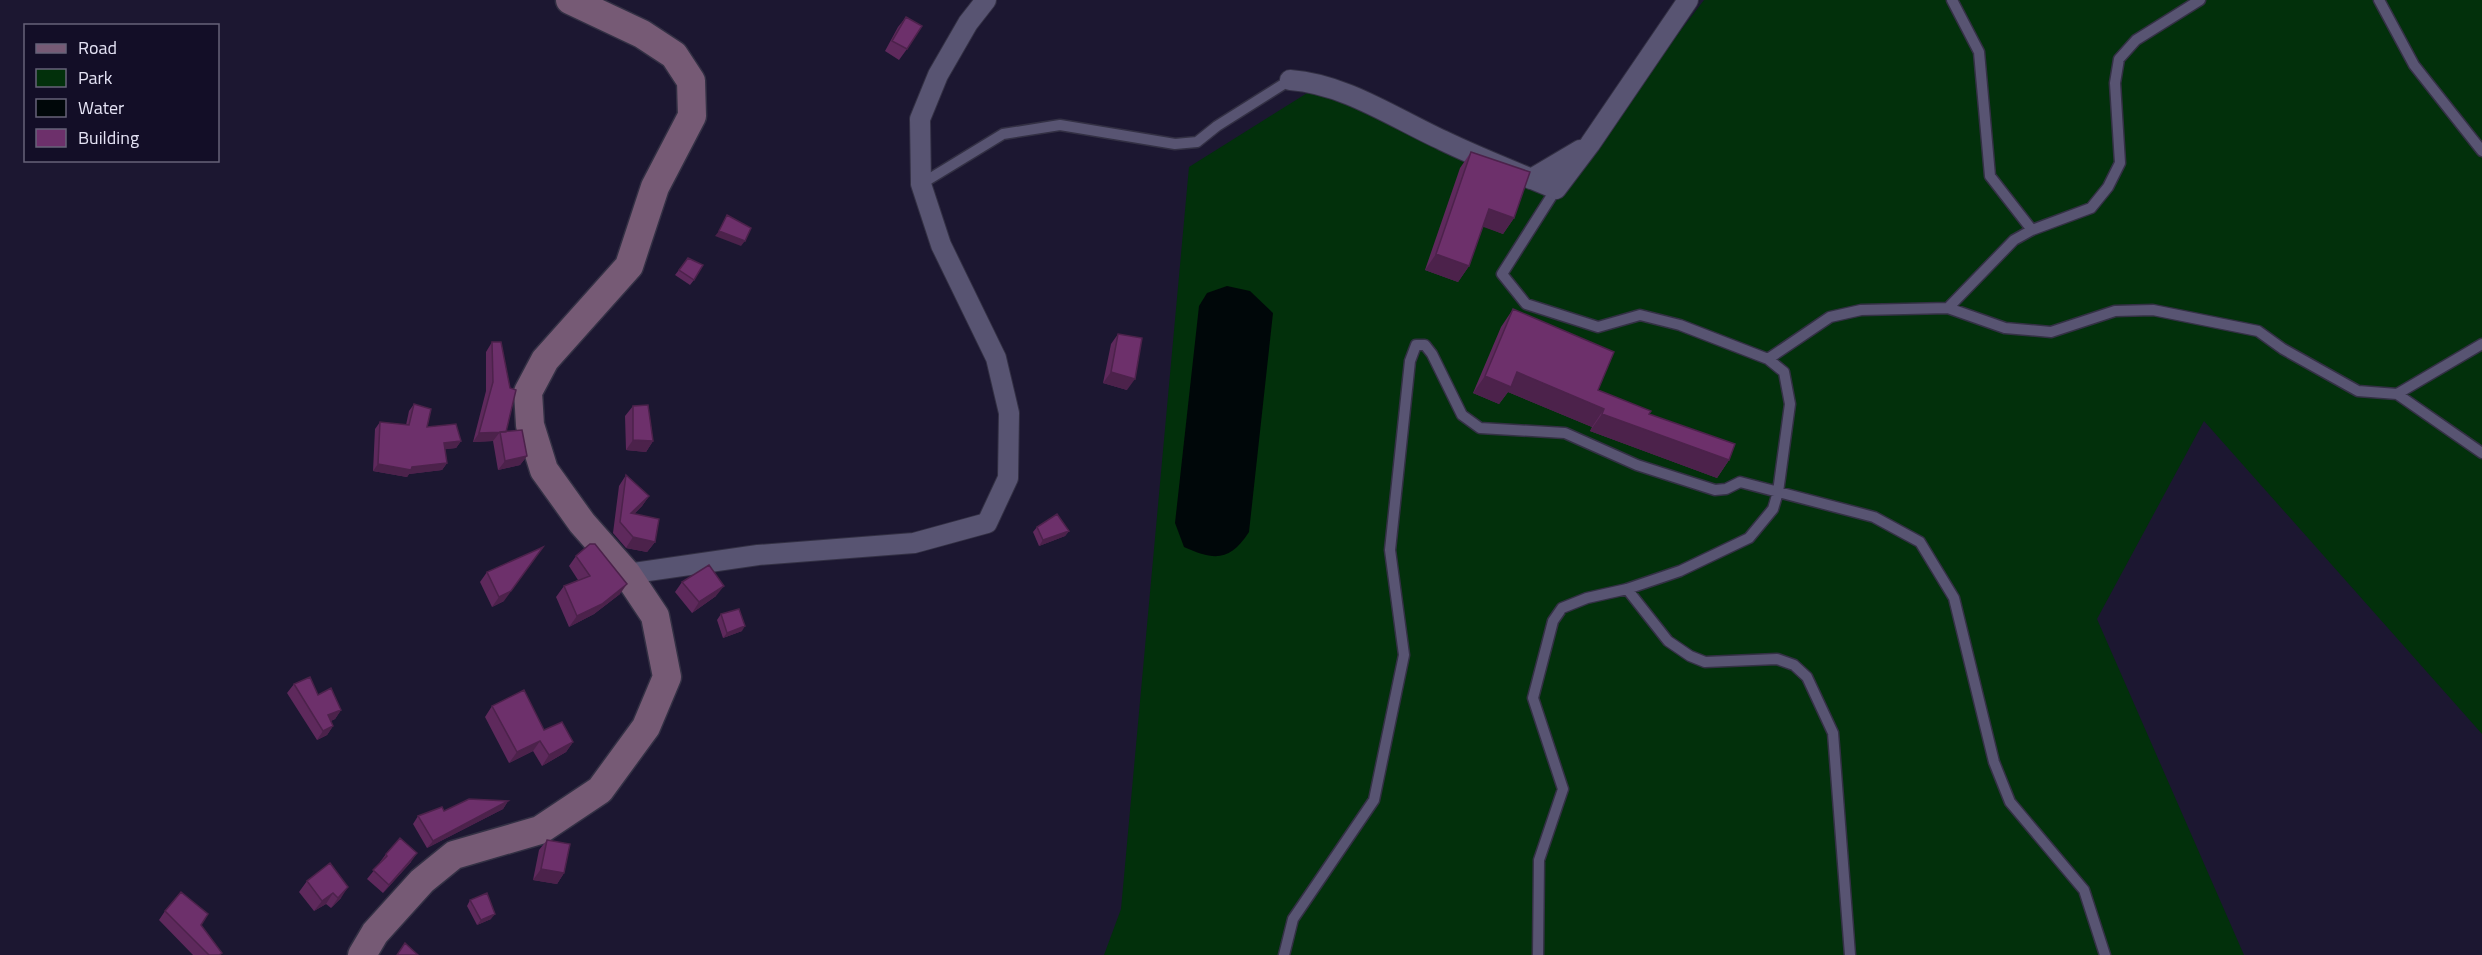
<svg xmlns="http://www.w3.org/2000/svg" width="2482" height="955" viewBox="0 0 2482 955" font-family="'Titillium Web',sans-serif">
	<rect width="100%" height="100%" fill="#1c1731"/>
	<path fill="#02300b" d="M1704,0H2482V734L2204,421L2097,619L2244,955H1104L1121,909L1189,167L1312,90L1556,193Z"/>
	<path fill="#000709" d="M1227,286L1250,291L1273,313L1249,532C1230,561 1215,561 1184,547L1175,523L1199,306L1207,293Z"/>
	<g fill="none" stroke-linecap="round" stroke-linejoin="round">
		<g stroke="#333044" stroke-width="13">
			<path id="lane" d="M1952,0L1979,52L1990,176L2032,230
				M2379,0L2414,65L2482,151
				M921,184L1003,134L1060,125L1175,144L1197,142L1217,126L1290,80
				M1948,308L2014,240L2032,230L2091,208L2108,187L2120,163L2115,83L2119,59L2136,40L2200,0
				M1768,359L1830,317L1861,310L1948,308L2005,328L2051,332L2115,311L2153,310L2258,331L2283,349L2358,391L2397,394L2482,453
				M2397,394L2482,344
				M1627,589L1668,641L1690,656L1705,662L1777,659L1794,665L1807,677L1833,733L1850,955
				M1284,955L1293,919L1374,800L1404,655L1390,550L1410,361L1416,345H1425L1432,354L1462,415L1480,428L1565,433L1637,465L1715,490L1726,489L1740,482L1874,517L1920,542L1954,598L1994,762L2010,802L2084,890L2105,955
				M1538,955L1539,860L1563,789L1533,698L1553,621L1562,608L1587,598L1627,589L1680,571L1749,538L1773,509L1778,492L1790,404L1784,372L1768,359L1680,325L1640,315L1598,327L1526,304L1502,274L1556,189"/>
		</g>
		<g stroke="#333044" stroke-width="22">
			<path id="street" d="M1290,80C1345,84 1394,118 1442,140C1479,158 1518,173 1556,189L1590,144L1688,0
				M1531,179L1580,150
				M627,574L758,555L914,543L987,523L1008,478L1009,413L996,358L941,245L921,184L920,119L938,75L968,23L986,0"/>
		</g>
		<g stroke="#333044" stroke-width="31">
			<path id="secondary" d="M362,955L375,933L422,881L454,855L540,830L600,790L646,727L667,677L655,616L627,574L582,523L544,470L530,425L528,392L545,360L629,266L655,187L692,116L691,81L674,55L642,34L570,0"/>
		</g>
		<use href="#lane" stroke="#585472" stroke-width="10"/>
		<use href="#street" stroke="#585472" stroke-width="20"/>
		<use href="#secondary" stroke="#765a75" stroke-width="28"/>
	</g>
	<path fill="#5e295c" d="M906,17L907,49L899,60L885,51L898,27Z
		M1471,152L1514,218L1503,234L1483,226L1469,266L1458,282L1425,270L1460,168Z
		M688,258L694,280L690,285L675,275Z
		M1513,309L1598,390L1649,414L1729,460L1717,478L1590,431L1592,427L1508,392L1499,404L1473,393L1501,327Z
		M1118,334L1127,390L1103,383L1111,344Z
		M492,342L506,432L527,456L520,465L498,470L493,441L473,442L486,391V352Z
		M414,404L427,427L461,441L456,448L445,449L447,463L442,470L409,474L407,477L373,471L375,429L380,422L406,425L409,411Z
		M633,406L653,441L646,452L626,450L625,416Z
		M626,475L649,496L642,506L634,514L655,542L647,552L626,548L613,533L619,486Z
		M1037,527L1069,531L1065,536L1039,546L1033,532Z
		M576,556L620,594L594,614L569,627L556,597L564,586L578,580L569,566Z
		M487,572L504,601L492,607L480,582Z
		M682,582L716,596L692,613L675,592Z
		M721,614L742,631L723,638L717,620Z
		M294,684L318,695L341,710L335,719L331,721L333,726L327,735L317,740L287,693Z
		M492,706L544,730L573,742L566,752L542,766L533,751L509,763L485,717Z
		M508,801L503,809L427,848L413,824L418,816L444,811Z
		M547,840L564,873L557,884L533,880L539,850Z
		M386,854L411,862L383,893L367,879L380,863V862Z
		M330,863L341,898L331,908L326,904L314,911L299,892L307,881Z
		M470,900L491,919L477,925L467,906Z
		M165,911L201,925L222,953L220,955H193L159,920Z"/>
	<path fill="#4c224b" d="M1489,209L1514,218L1503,234L1478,225Z
		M719,231L745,241L741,246L715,236Z
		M1436,254L1469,266L1458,282L1425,270Z
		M1111,372L1135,379L1127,390L1103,383Z
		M1517,372L1604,409L1592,427L1508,392L1499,404L1473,393L1485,376Z
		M1602,414L1729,460L1717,478L1590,431Z
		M500,432L493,441L473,442L479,433L506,432Z
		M633,440L653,441L646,452L626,450Z
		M461,441L456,448L439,450L444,443Z
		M527,456L520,465L498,470L505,461Z
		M447,463L442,470L409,474L407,477L373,471L378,464Z
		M649,496L642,506L624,524L631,513Z
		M1069,531L1065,536L1039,546L1043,540Z
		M633,537L655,542L647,552L626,548Z
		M543,547L504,601L492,607L499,597Z
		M627,584L620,594L594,614L569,627L577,616Z
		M724,586L716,596L692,613L699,602Z
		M745,626L742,631L723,638L727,633Z
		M341,710L335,719L322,724L328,715Z
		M333,726L327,735L317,740L323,731Z
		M540,741L533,751L509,763L517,752Z
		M573,742L566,752L542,766L549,755Z
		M508,801L503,809L427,848L433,841Z
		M417,853L411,862L383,893L389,885Z
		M541,869L564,873L557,884L533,880Z
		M348,887L341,898L331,908L338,898Z
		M333,893L326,904L314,911L322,901Z
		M495,914L491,919L477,925L481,920Z"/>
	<path fill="#6d306b" stroke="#4c224b" stroke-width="1.5" d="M906,17L922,26L907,49L892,41Z
		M1471,152L1530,172L1514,218L1489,209L1469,266L1436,254Z
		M727,215L751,228L745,241L719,231Z
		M688,258L703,265L694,280L679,270Z
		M1513,309L1614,352L1598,390L1651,411L1649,414L1735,444L1729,460L1602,414L1604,409L1517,372L1511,387L1485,376Z
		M1118,334L1142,338L1135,379L1111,372Z
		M492,342H501L510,388L516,390L506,432L479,433L493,382Z
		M414,404L431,409L427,427L456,424L461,441L444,443L447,463L412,467L411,470L378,464L380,422L409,425Z
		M648,405L653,441L633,440V406Z
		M522,430L527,456L505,461L500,432Z
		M626,475L649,496L631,513L659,519L655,542L633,537L620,522Z
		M1057,514L1069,531L1043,540L1037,527Z
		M590,544H595L627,584L602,604L577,616L564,586L590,576L576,556Z
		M543,547L511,591L499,597L487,572Z
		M709,565L724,586L699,602L682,582Z
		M739,609L745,626L727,633L721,614Z
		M310,677L318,695L331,688L341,710L328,715L333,726L323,731L294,684Z
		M524,690L544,730L562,722L573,742L549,755L540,741L517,752L492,706Z
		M469,799L508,801L433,841L418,816L442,807L444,811Z
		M400,838L417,853L389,885L373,870L387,856L386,854Z
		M547,840L570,844L564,873L541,869Z
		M330,863L348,887L338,898L333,893L322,901L307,881Z
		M181,892L208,914L201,925L222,953L219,955H209L165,911Z
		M487,893L495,914L481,920L470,900Z
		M405,943L418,955H397Z"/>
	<rect x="24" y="24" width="195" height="138" fill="#130e27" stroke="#676379" stroke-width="1.5"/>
	<rect x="36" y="44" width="30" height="9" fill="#765a75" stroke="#676379" stroke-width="1.5"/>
	<text x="78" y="54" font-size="18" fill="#e5e3f5">Road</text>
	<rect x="36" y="69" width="30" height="18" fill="#02300b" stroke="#676379" stroke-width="1.5"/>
	<text x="78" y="84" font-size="18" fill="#e5e3f5">Park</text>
	<rect x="36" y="99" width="30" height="18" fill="#000709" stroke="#676379" stroke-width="1.5"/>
	<text x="78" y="114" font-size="18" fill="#e5e3f5">Water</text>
	<rect x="36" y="129" width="30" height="18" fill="#6d306b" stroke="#676379" stroke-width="1.5"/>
	<text x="78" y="144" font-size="18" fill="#e5e3f5">Building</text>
</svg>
